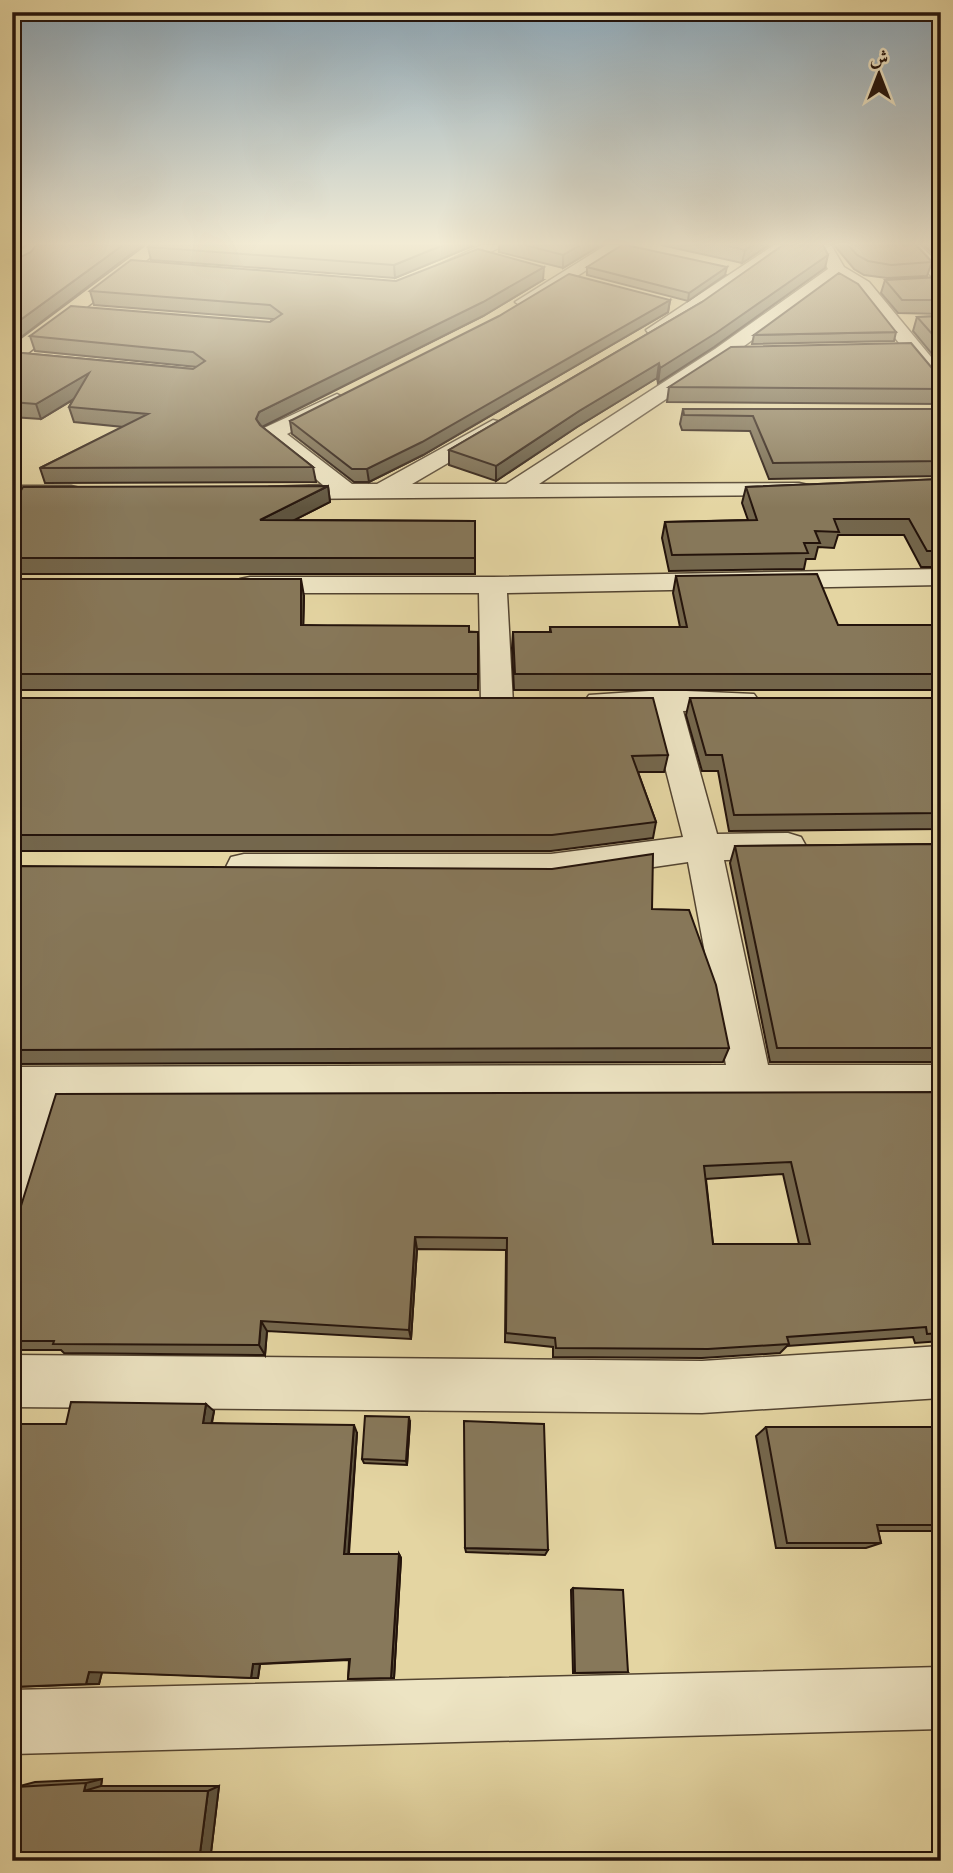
<svg xmlns="http://www.w3.org/2000/svg" width="953" height="1873" viewBox="0 0 953 1873" font-family="'IM FELL English',Amiri,serif">
	<rect width="100%" height="100%" fill="#e4d5a2"/>
	<filter id="stains"><feTurbulence type="fractalNoise" baseFrequency=".00286" numOctaves="4"/><feColorMatrix values="0 0 0 0 .2 0 0 0 0 .09 0 0 0 0 .02 0 0 0 .5 -.17"/></filter>
	<radialGradient id="worn" r=".72"><stop offset=".6" stop-color="#630" stop-opacity="0"/><stop offset="1" stop-color="#630" stop-opacity=".3"/></radialGradient>
	<g fill="none" stroke-linecap="round" stroke-linejoin="round">
		<g stroke="#534431" stroke-width="3">
			<path id="minor" d="M482,245H505L443,274H431L428,270Z
				M606,245H626L530,306L524,308L515,302Z
				M774,245H794L663,334H649L646,330Z
				M815,245H831L844,267L869,282L941,369V389L934,387L857,290L837,278L729,357L539,484L799,483L808,485L811,490L808,495L278,499L269,497L266,492L269,487L323,485L261,433L264,428L337,394L348,400L345,405L287,434L352,484H377L493,420L501,422L504,427L501,432L412,484H506L715,349L828,269Z
				M902,245H920L941,266V281L935,280Z
				M12,486H71L80,488L83,493L80,498L71,500H12Z
				M941,569V585L507,593L513,704L508,711L497,714L486,711L481,704L479,593H250L240,591L236,585L240,579L250,577H493Z
				M664,690L754,694L759,701L754,708L683,711L717,834L788,833L801,837L806,846L801,855L788,859L724,860L768,1065H941V1103L64,1105L29,1220L12,1226V1131L21,1105H12V1067L726,1065L688,862L551,882L244,880L231,877L226,867L231,857L244,854H551L683,837L651,712L589,709L584,702L589,695Z
				M941,1346V1398L702,1413L12,1407V1355L702,1361Z
				M941,1667V1729L12,1754V1690Z"/>
		</g>
		<g stroke="#23130b" stroke-width="3">
			<path id="major" d="M147,245H166L19,360L12,362V346Z"/>
		</g>
		<use href="#minor" fill="#ede4c3" fill-rule="evenodd"/>
		<use href="#major" fill="#e4d5a2" fill-rule="evenodd"/>
	</g>
	<path fill="#74674d" stroke="#23130b" stroke-width="2" fill-rule="evenodd" d="M150,245H475L395,278L151,260L148,247Z
		M499,245H601L563,268L499,252Z
		M661,245H769L742,263Z
		M834,245H916L932,262L927,276L887,278L864,275L854,269Z
		M924,245H941V262Z
		M587,267L725,275L688,301L587,275Z
		M825,268L714,347L658,383L657,378L577,427L496,481L449,465V450L702,302Z
		M941,277V314L898,313L881,293L885,280Z
		M543,280L483,316L262,427L313,467L316,482L45,483L40,468L123,427L74,422L69,407L73,400L41,419L12,417V352L193,369L197,367L35,351L30,336L270,322L273,319L94,305L90,291L396,281Z
		M670,300L668,312L423,455L369,482H354L292,434L290,421Z
		M941,316V365L913,331L917,317Z
		M896,332L894,341L752,344L754,335Z
		M937,374L941,375V404L667,402L669,387Z
		M683,409H941V476L769,479L750,431L682,430L680,424Z
		M941,479V567H921L904,535H838L834,548L818,547L815,559H806L804,569L669,571L662,538L665,522L748,520L742,503L746,487Z
		M328,486L330,502L294,520L475,521V574H12V505Z
		M941,571V603L932,588L939,572Z
		M676,576L838,625H941V690H514L512,648L513,632H550V627H680L673,593Z
		M12,579L304,596L303,625L478,632V690H12Z
		M12,698L668,755L664,772H638L656,822L653,838L551,851H12Z
		M690,698H941V829L729,831L718,771H702L686,715Z
		M941,844V1062H770L730,863L735,846Z
		M12,866L652,909L729,1048L723,1062L12,1064Z
		M941,1092V1341L915,1343L913,1337L787,1346L780,1353L702,1358L553,1357V1347L505,1342L506,1250L417,1249L411,1339L267,1331L265,1355L64,1353L61,1350H12V1212ZM783,1174L799,1244H713L706,1179Z
		M214,1411L212,1423L357,1433L349,1554H399L401,1558L394,1678L348,1679L349,1660L260,1664L258,1678L102,1672L99,1684L12,1687L66,1424Z
		M410,1422L407,1465L364,1463L362,1459Z
		M766,1427H941V1531H878L881,1543L866,1548H776L756,1436Z
		M465,1548L548,1550L545,1555L466,1552Z
		M573,1588L628,1672L573,1673L571,1590Z
		M102,1779L101,1786H219L210,1861H12L16,1787L35,1782Z"/>
	<path fill="#5e543f" stroke="#23130b" stroke-width="2" d="M12,245H26L12,257Z
		M123,245H143L12,344V326Z
		M443,245H475L395,278L394,265Z
		M580,245H601L563,268V255Z
		M752,245H769L742,263L745,250Z
		M828,255L825,268L714,347L658,383L660,368Z
		M544,267L543,280L483,316L262,427L256,419L259,412Z
		M727,267L725,275L688,301L689,293Z
		M670,300L668,312L423,455L369,482L367,469Z
		M659,363L657,378L577,427L496,481V466L579,411Z
		M89,373L93,387L41,419L36,404Z
		M328,486L330,502L263,536L260,520Z
		M301,579L304,596L303,642L301,625Z
		M12,1101L17,1108L12,1123Z
		M415,1237L417,1249L411,1339L409,1330Z
		M261,1321L267,1331L265,1355L259,1345Z
		M206,1404L214,1411L210,1430L203,1423Z
		M409,1417L410,1422L407,1465L406,1461Z
		M354,1425L357,1433L348,1558L344,1554Z
		M399,1554L401,1558L394,1678H391Z
		M253,1664H260L258,1678H251Z
		M89,1672H102L99,1684H86Z
		M102,1779L101,1786L84,1791L86,1783Z
		M219,1786L210,1861H199L208,1791Z"/>
	<path fill="#87785a" stroke="#23130b" stroke-width="2" fill-rule="evenodd" d="M36,245H123L12,326V261L31,252Z
		M150,245H443L394,265L148,247Z
		M525,245H580L563,255Z
		M622,245H626L727,267L689,293L587,267Z
		M723,245H752L745,250Z
		M783,245H823L828,255L716,333L660,368L659,363L579,411L496,466L449,450L702,302Z
		M848,245H916L932,262L891,265L868,261L857,255Z
		M478,249L544,267L483,302L259,412L256,419L260,425L313,467L40,468L148,414L69,407L89,373L36,404L12,402V352L193,369L205,361L193,352L30,336L71,306L270,322L282,314L270,305L90,291L131,260L396,281Z
		M839,273L858,284L896,332L754,335Z
		M569,274L670,300L422,442L367,469H352L290,421L499,316Z
		M941,277V300H902L885,280Z
		M941,316V344L917,317Z
		M911,343L937,374L941,375V389L669,387L731,347Z
		M683,409H941V461L773,463L753,416L684,415Z
		M941,479V551H927L909,519H834L839,532L815,531L820,543H804L808,553L672,555L665,522L757,520L746,487Z
		M328,486L260,520L475,521V558H12V505L23,487Z
		M817,574L838,625H941V674H515L513,632H551L550,627H687L676,576Z
		M12,579H301V625L469,626V632H478V674H12Z
		M12,698H653L668,755L632,756L656,822L552,835H12Z
		M690,698H941V813L734,815L722,755H706Z
		M941,844V1048H777L735,846Z
		M653,854L652,909L689,910L716,985L729,1048L12,1050V866L552,869Z
		M941,1092V1333L927,1334L926,1327L787,1337L789,1344L708,1349L556,1348L555,1338L506,1333L507,1238L415,1237L409,1330L261,1321L259,1345L53,1344L54,1341H12V1212L20,1209L56,1094ZM791,1162L810,1244H713L704,1166Z
		M71,1402L206,1404L203,1423L354,1425L344,1554H399L391,1678L348,1679L350,1659L253,1664L251,1678L89,1672L86,1684L12,1687V1424H66Z
		M365,1416L409,1417L406,1461L362,1459Z
		M464,1421L544,1424L548,1550L465,1548Z
		M766,1427H941V1525H877L881,1543H787Z
		M573,1588L623,1590L628,1672L575,1673Z
		M86,1783L84,1791H208L199,1861H12V1805L16,1787Z"/>
	<linearGradient id="sky" x2="0" y2="1"><stop stop-color="#8ca7b8"/><stop offset="0.48" stop-color="#f3ecd5"/><stop offset="1" stop-color="#f3ecd5" stop-opacity="0"/></linearGradient>
	<rect width="953" height="508" fill="url(#sky)"/>
	<rect width="953" height="1873" fill="none" stroke="#e4d5a2" stroke-width="42"/>
	<rect x="14" y="14" width="925" height="1845" fill="none" stroke="#23130b" stroke-width="3.5"/>
	<rect x="21" y="21" width="911" height="1831" fill="none" stroke="#23130b" stroke-width="2"/>
	<g transform="translate(879 74)" stroke="#ede4c3" stroke-width="5" paint-order="stroke">
	<path d="M0-5L12 26L0 18L-12 26Z" fill="#23130b"/>
	<text y="-10" font-size="19" font-weight="bold" text-anchor="middle" fill="#23130b">ش</text>
	</g>
	<rect width="100%" height="100%" filter="url(#stains)"/>
	<rect width="100%" height="100%" fill="url(#worn)"/>
</svg>
